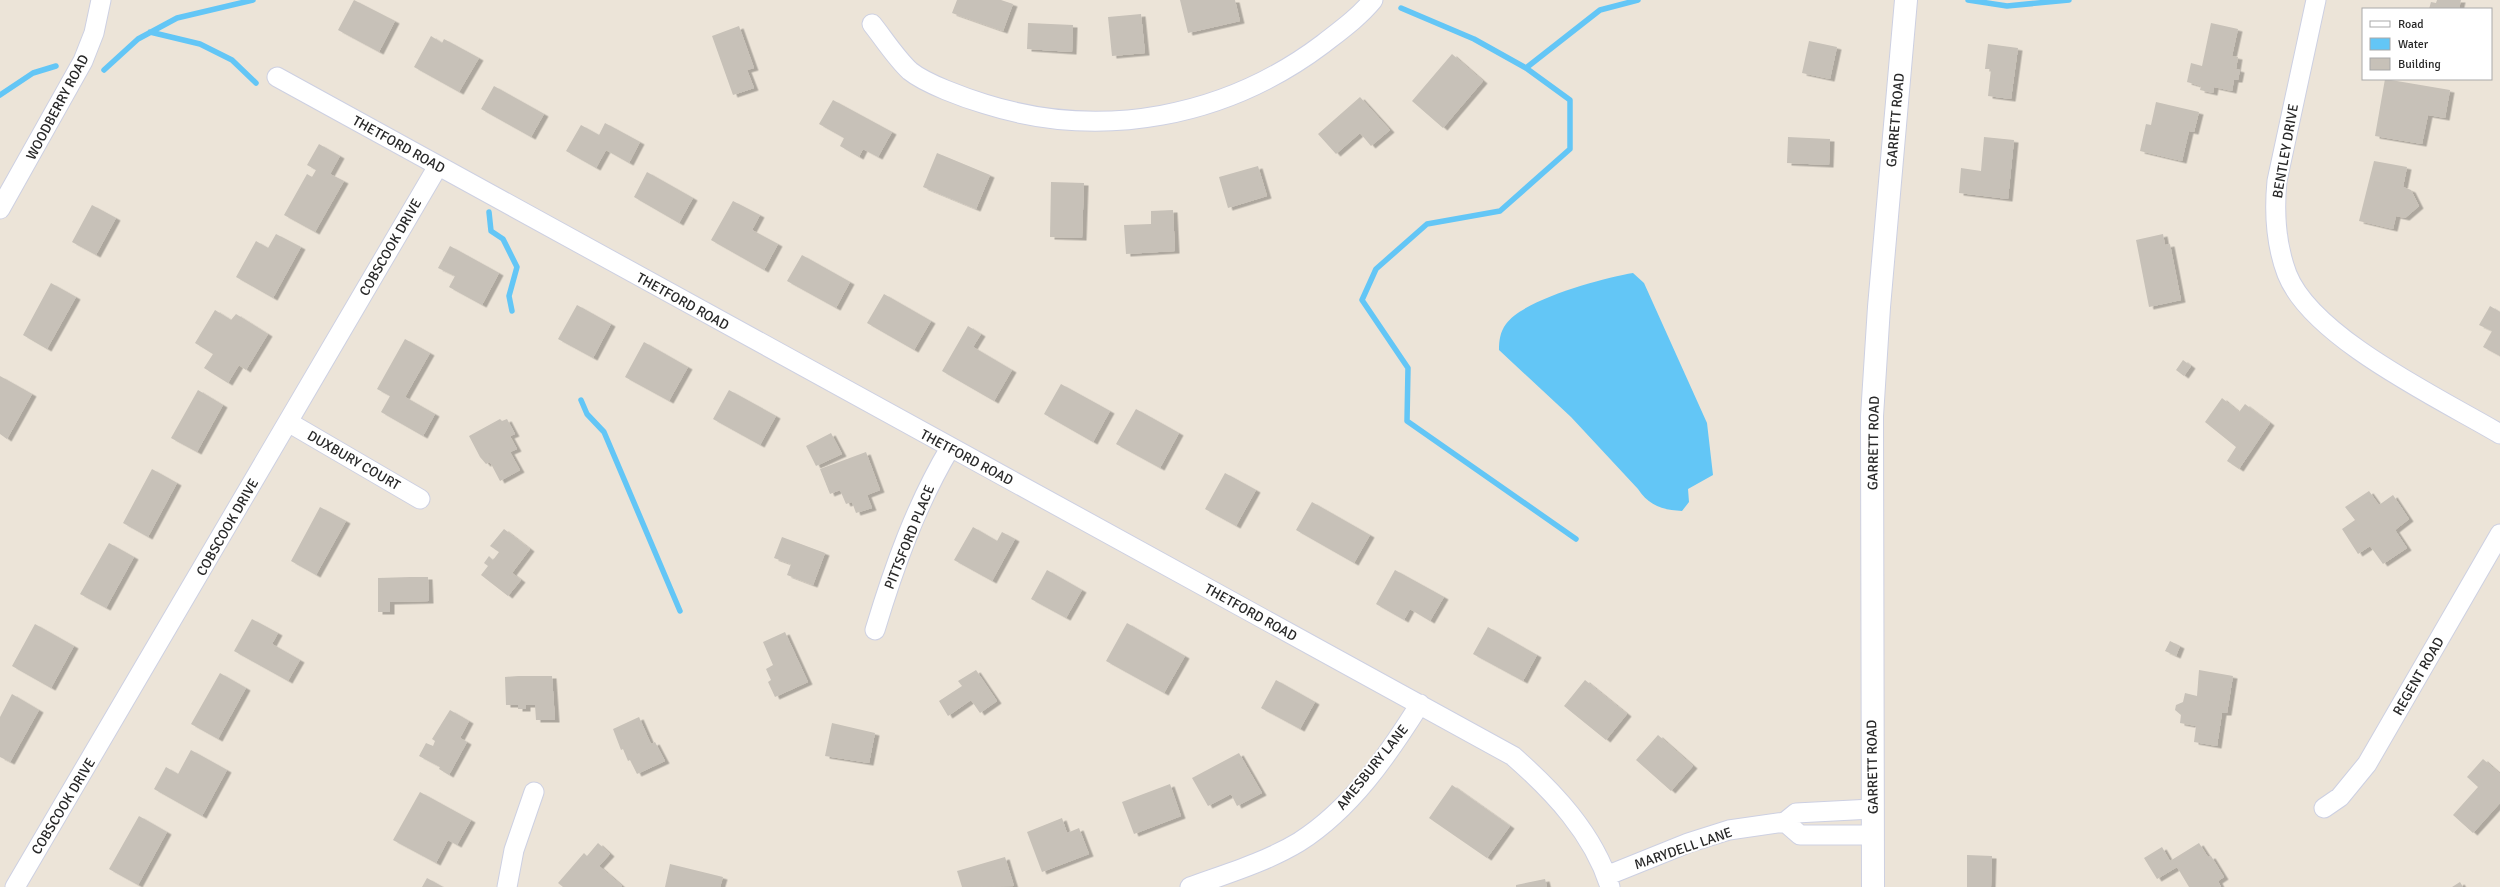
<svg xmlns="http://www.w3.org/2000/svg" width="2500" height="887" viewBox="0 0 2500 887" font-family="Signika,sans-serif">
	<defs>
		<filter id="shadow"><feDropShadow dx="4.5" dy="2.5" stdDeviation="0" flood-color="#0004"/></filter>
	</defs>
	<rect width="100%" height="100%" fill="#ece4d8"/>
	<path fill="#63c6f6" d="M1633,273L1644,283L1707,423L1713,475L1688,489L1689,502L1682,511C1663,510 1649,506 1638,489L1571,417L1499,350C1499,341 1500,332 1506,324C1524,299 1603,278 1633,273Z"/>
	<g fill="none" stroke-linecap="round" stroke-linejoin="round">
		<path stroke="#63c6f6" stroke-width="5.5" d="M1968,0L2007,6L2069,0
			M1401,8L1474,39L1526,68L1570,100V149L1500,211L1427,224L1376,269L1362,300L1408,368L1407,421L1576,539
			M150,32L200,44L232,60L256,83
			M1526,68L1600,10L1638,0
			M104,70L138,39L177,18L253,0
			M0,95L33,73L56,66
			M489,212L491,231L503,239L517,267L509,296L512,311
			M581,400L587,414L604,432L680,611"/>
	</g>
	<path fill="#c7c1b8" filter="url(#shadow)" d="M354,0L395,21L379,52L338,30Z
		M957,0H1001L1013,4L1003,31L952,13Z
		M1180,0H1235L1240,21L1188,33Z
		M2437,0H2461L2459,9H2429L2431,2L2436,3Z
		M1141,14L1145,53L1112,56L1108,17Z
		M1028,23L1073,25L1072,52L1027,49Z
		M2211,23L2238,29L2232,56L2238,57L2236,69L2240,70L2238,80H2234L2232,91L2214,87L2213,93L2200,90L2201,86L2187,82L2191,63L2202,66Z
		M739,26L754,68L747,70L754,88L733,95L712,36Z
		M431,36L442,43L444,39L479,58L459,92L414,67Z
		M1809,41L1837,47L1830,79L1802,73Z
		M1988,44L2018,48L2011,99L1988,96L1991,69H1985Z
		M1452,54L1483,81L1443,128L1412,101Z
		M2385,79L2450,90L2445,118L2428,115L2422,144L2375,136Z
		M494,86L544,114L531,137L481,109Z
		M1360,97L1390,130L1371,146L1360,133L1336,154L1318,134Z
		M833,100L892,132L878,157L863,149L859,157L840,146L844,138L819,124Z
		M2156,102L2199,112L2194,132L2189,131L2182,161L2140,151L2146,124L2151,125Z
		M605,123L640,142L629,163L606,150L596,168L566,151L581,125L599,135Z
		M1788,137L1830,139L1829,165L1787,163Z
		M1984,137L2014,140L2008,199L1959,193L1961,168L1981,171Z
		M319,144L340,156L330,174L344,181L315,232L284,215L307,174L312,177L316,170L307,165Z
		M937,153L990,175L976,209L923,187Z
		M2374,161L2407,167L2403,187L2411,190L2419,206L2405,218L2396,216L2393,229L2359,221Z
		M1258,166L1267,196L1228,208L1219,177Z
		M647,172L693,198L679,223L634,197Z
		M1051,182L1084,183L1082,238L1050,237Z
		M733,201L760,215L752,230L778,244L764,270L711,240Z
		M92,205L116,218L96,255L72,242Z
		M1173,210L1175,251L1126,254L1124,225L1151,224V211Z
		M276,234L301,247L273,298L236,277L256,241L268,248Z
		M2163,234L2165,245L2170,244L2181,300L2149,307L2136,240Z
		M450,246L499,273L482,305L449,287L455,276L438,268Z
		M802,255L850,282L836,308L787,281Z
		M51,283L76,297L47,349L23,335Z
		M884,294L931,321L914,350L867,323Z
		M577,305L611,324L593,358L558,339Z
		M2490,306L2500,312V356L2483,347L2492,331L2479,325Z
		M215,310L231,320L236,314L268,334L246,370L239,365L228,383L204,368L213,354L195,343Z
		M968,326L981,334L973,347L1012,370L994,401L942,371Z
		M405,339L430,353L405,397L435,414L423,436L381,412L390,396L377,389Z
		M644,342L688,367L669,401L625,377Z
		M2183,360L2191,366L2184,376L2176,370Z
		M0,376L32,394L7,439L0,434Z
		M1061,384L1110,411L1093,442L1044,414Z
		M198,390L223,405L197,452L171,438Z
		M729,390L776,416L760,445L713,419Z
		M2222,398L2239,412L2245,404L2270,423L2239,469L2227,461L2236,447L2205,422Z
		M1136,409L1179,433L1160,468L1116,444Z
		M500,419L502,421L507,419L515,434L510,436L517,449L510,452L520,470L500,481L490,462L486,464L480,457L469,436Z
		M831,433L842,454L816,466L806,446Z
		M866,452L880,490L867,495L872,508L856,513L852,502L846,504L840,490L830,494L820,469Z
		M152,469L177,483L148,537L123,523Z
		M1225,473L1256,490L1236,526L1205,509Z
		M2369,491L2379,505L2393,495L2409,519L2395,530L2407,548L2383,564L2370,546L2358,554L2342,529L2355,520L2345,507Z
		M1312,502L1370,535L1354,563L1296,530Z
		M320,507L346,521L316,575L291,561Z
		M973,527L997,541L1002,532L1015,539L992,581L954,560Z
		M504,529L530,549L512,573L521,580L508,596L481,575L488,566L484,563L489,556L493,560L499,552L490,546Z
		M782,537L825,553L813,585L787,575L791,564L774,558Z
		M109,543L134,557L106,608L80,594Z
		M1047,570L1082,590L1066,618L1031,599Z
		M1395,570L1444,597L1430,621L1410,609L1404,620L1376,604Z
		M410,577H428L429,601L390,602V612H378V578Z
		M252,619L278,633L272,644L300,660L288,681L234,651Z
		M1127,623L1185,656L1164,693L1106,661Z
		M35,624L74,646L51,688L12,666Z
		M1488,627L1537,655L1523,681L1473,654Z
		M785,632L808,682L775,697L768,682L771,680L766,669L773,665L763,642Z
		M2170,641L2180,646L2176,656L2165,651Z
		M976,670L997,701L980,713L971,700L948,716L939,701L962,686L958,681Z
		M2199,670L2233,676L2227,713H2222L2217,746L2194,742L2196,726L2180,723L2181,715L2175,710L2176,705L2183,702L2185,693L2197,696Z
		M220,673L246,688L218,739L191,724Z
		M518,676H552L555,720H536L535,705H526V709H518V705H506L505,677Z
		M1276,680L1315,702L1300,729L1261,708Z
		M1585,680L1627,714L1606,740L1564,706Z
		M12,694L39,710L10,762L0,757V717Z
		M450,710L469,721L460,738L467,742L449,775L439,769L440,767L419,756L426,743L433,746L435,741L432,739Z
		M639,717L651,744L655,742L665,761L637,774L630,760L628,761L623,749L621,750L613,729Z
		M832,723L875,733L869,763L825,756Z
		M1658,735L1693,766L1671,791L1636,760Z
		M191,750L227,770L202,816L154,789L166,767L178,774Z
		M1239,753L1262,793L1237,806L1231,794L1208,806L1192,778Z
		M2483,759L2500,774V803L2473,833L2453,815L2478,787L2467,777Z
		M1170,784L1181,816L1134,834L1122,802Z
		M1452,785L1510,826L1487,858L1429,818Z
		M420,792L471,820L457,845L448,840L436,863L393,840Z
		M139,816L167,832L138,885L109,869Z
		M1062,818L1067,833L1079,828L1089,854L1042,872L1027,832Z
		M598,843L610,854L599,866L622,886L621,887H563L558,883L584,853L587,856Z
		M2199,843L2208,857L2211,856L2224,877L2218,881L2221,887H2189L2177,867L2157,879L2144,858L2162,847L2170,861Z
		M1967,855L1992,856L1991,887H1967Z
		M1005,857L1014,886L962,887L957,871Z
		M670,864L723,877L720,887H665Z
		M427,878L443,887H422Z
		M1545,879L1547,887H1516V885Z
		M2460,882L2463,887H2452Z"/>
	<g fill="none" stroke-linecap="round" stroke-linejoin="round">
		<g stroke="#cdd0e2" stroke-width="21">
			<path id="minor" d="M2316,0L2277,181C2274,212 2276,245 2287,274C2312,338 2441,399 2500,434
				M872,24C884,39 896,58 910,71C926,84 965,98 985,104C1102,141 1226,117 1323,44C1341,30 1359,17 1373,0
				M277,77L1513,756C1553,791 1594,834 1610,887
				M0,209L83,61L94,33L101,0
				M288,422L420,499
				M875,630C894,567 916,505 950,448
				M2324,808L2340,797L2367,764L2500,534
				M1785,822L1800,835H1873
				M1606,876L1688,843L1729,830L1785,822L1796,813L1872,809
				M15,887L438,166
				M507,887L514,850L534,792
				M1190,887C1226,874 1266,862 1299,842C1351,809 1388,755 1420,704"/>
		</g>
		<g stroke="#cdd0e2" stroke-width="24">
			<path id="tertiary" d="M1873,887L1872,416L1879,307L1906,0"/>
		</g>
		<use href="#minor" stroke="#fff" stroke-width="19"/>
		<use href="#tertiary" stroke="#fff" stroke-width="22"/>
	</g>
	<g text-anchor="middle" stroke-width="4" stroke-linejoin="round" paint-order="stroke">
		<g font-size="14" fill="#282828" stroke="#fff">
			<text transform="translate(57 107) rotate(-62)" y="5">WOODBERRY ROAD</text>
			<text transform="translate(1895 120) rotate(-85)" y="5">GARRETT ROAD</text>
			<text transform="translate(399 144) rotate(29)" y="5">THETFORD ROAD</text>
			<text transform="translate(2285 151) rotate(-80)" y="5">BENTLEY DRIVE</text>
			<text transform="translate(390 247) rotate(-60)" y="5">COBSCOOK DRIVE</text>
			<text transform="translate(683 301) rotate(29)" y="5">THETFORD ROAD</text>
			<text transform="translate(1873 443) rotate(-89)" y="5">GARRETT ROAD</text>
			<text transform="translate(967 457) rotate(28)" y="5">THETFORD ROAD</text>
			<text transform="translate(354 460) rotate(30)" y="5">DUXBURY COURT</text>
			<text transform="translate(227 527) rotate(-60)" y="5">COBSCOOK DRIVE</text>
			<text transform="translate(909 537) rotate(-68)" y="5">PITTSFORD PLACE</text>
			<text transform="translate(1251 612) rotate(29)" y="5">THETFORD ROAD</text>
			<text transform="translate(2418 676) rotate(-60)" y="5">REGENT ROAD</text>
			<text transform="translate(1372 767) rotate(-51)" y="5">AMESBURY LANE</text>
			<text transform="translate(1872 767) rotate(-91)" y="5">GARRETT ROAD</text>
			<text transform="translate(63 806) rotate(-59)" y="5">COBSCOOK DRIVE</text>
			<text transform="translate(1683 848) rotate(-19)" y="5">MARYDELL LANE</text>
		</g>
	</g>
	<rect x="2362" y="8" width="130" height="72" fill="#ffffff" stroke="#a9a9a9"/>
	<rect x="2370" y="21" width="20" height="6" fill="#ffffff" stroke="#a9a9a9"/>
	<text x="2398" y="28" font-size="12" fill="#282828">Road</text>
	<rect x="2370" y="38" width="20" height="12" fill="#63c6f6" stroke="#a9a9a9"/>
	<text x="2398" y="48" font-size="12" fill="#282828">Water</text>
	<rect x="2370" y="58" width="20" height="12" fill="#c7c1b8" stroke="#a9a9a9"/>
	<text x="2398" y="68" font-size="12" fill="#282828">Building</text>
</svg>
